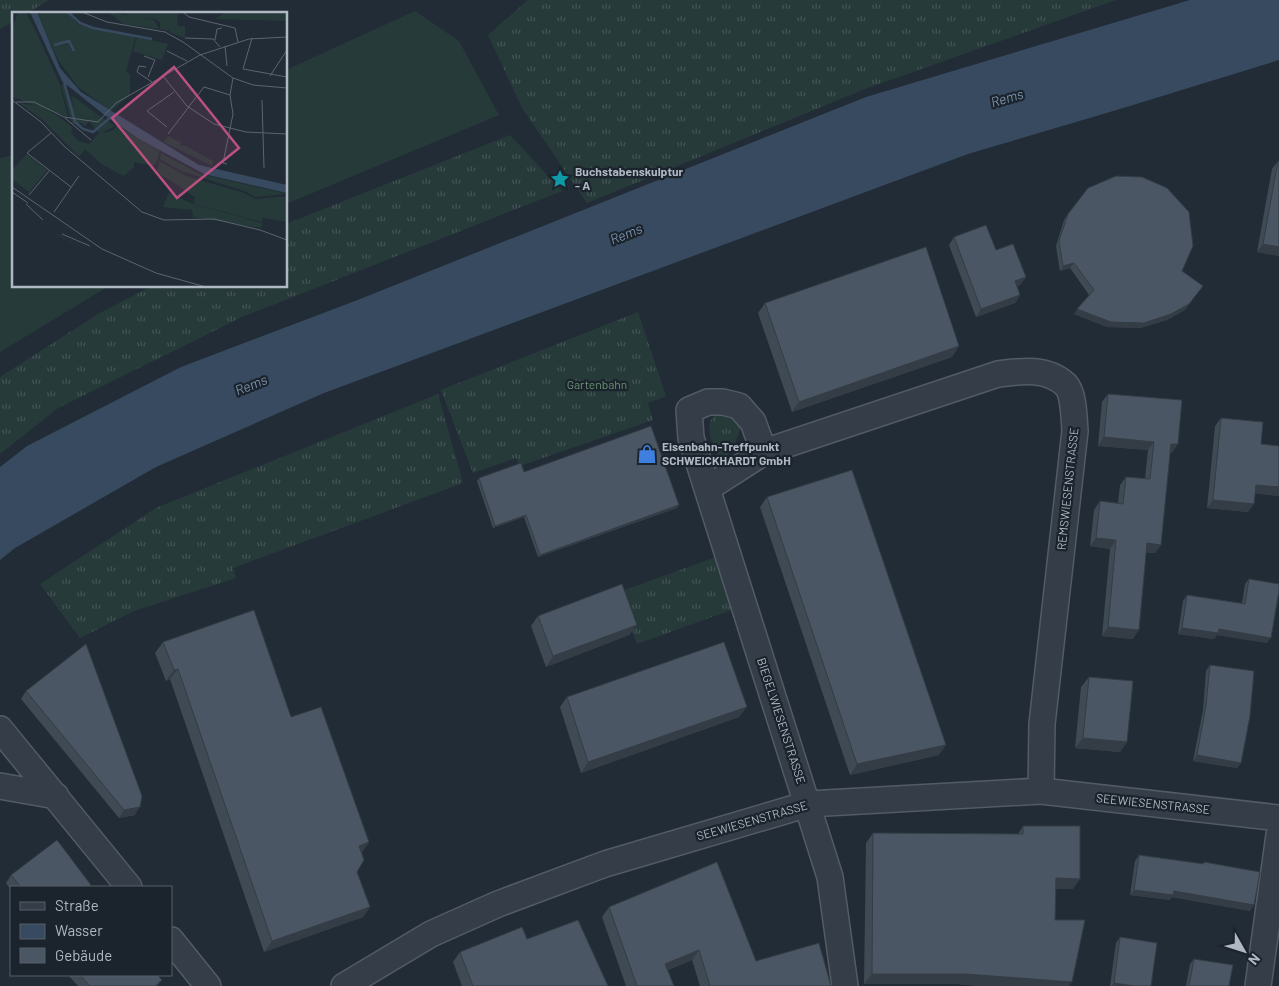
<svg xmlns="http://www.w3.org/2000/svg" width="1279" height="986" viewBox="0 0 1279 986" font-family="Barlow,sans-serif">
	<defs>
		<pattern id="grass-tufts" width="24" height="20" patternUnits="userSpaceOnUse" patternTransform="scale(1.25)"><rect width="24" height="20" fill="#273a3a"/><path d="M3 7l-1-3M5 7V3M7 7l1-3M15 17l-1-3M17 17v-4M19 17l1-3" fill="none" stroke="#445455"/></pattern>
	</defs>
	<rect width="100%" height="100%" fill="#222c37"/>
	<path fill="url(#grass-tufts)" d="M0,0H49L26,14H14V21L0,29Z
		M528,0H1116L865,89L587,203L522,108L488,35Z
		M510,135L562,191L242,317L58,408L0,454V377L98,314L152,286H286V224Z
		M638,312L666,396L648,403L653,420L520,466L516,458L473,473L441,390Z
		M438,394L463,483L233,568L236,578L134,611L80,638L40,584L156,508Z
		M719,412H729L741,427L732,451L725,457L718,455C711,442 702,422 719,412Z
		M719,556L737,608L637,644L619,592Z"/>
	<path fill="#273a3a" d="M415,11L459,41L499,115L286,204V70Z
		M14,155V286H109L0,352V158Z"/>
	<path fill="#384a5f" d="M1190,0H1279V60L1120,109L968,154L324,393L156,467L15,548L0,560V467L27,446L181,367L355,301L866,97Z"/>
	<g fill="none" stroke-linecap="round" stroke-linejoin="round">
		<g stroke="#535b65" stroke-width="28">
			<path id="minor" d="M764,452L998,374C1021,371 1047,367 1066,385C1074,394 1074,419 1075,431L1042,724L1041,791
				M708,488L764,452L753,422L739,406L723,402H708L689,410L691,438L830,877L845,986
				M0,729L129,887
				M0,786L56,796
				M171,940L208,986
				M344,986L431,934L498,904L605,864L808,804L1041,791L1279,818
				M1258,986L1279,835"/>
		</g>
		<use href="#minor" stroke="#353d48" stroke-width="25"/>
	</g>
	<path fill="#404a55" d="M1278,161L1279,162V256L1257,252L1272,169Z
		M1068,214L1182,271L1185,310L1167,320L1140,328L1107,327L1074,314L1089,295L1070,268L1060,271L1056,246L1064,220Z
		M954,237L996,250L1026,277L1020,285L1017,286L1020,295L1015,303L976,317L949,245Z
		M765,303L959,346L952,357L792,412L758,313Z
		M1108,394L1172,453L1170,452L1161,545L1155,553L1146,552L1133,639L1102,636L1110,549L1090,546L1094,510L1100,501L1118,503L1120,485L1126,477L1145,479L1148,450L1098,446L1102,402Z
		M1221,418L1279,496L1255,493L1248,512L1207,508L1215,426Z
		M524,472L679,505L677,508L538,557L524,517L493,528L477,481L479,478Z
		M767,497L939,755L850,775L760,507Z
		M1249,579L1267,643L1217,635L1214,639L1178,634L1183,601L1187,595L1242,603L1245,584Z
		M538,616L637,625L629,635L546,667L531,626Z
		M163,642L291,717L369,842L361,853L357,872L370,907L363,917L264,952L170,679L166,681L155,653Z
		M1210,665L1241,763L1237,768L1193,761L1203,710L1206,671Z
		M1089,677L1127,742L1120,752L1075,748L1081,687Z
		M26,691L135,815L119,818L21,699Z
		M567,697L739,717L581,773L560,707Z
		M1023,826L1073,889H1056L1055,920L1069,986H980L957,984H864L866,843L873,833L1018,834Z
		M1139,855L1202,864L1204,862L1250,911L1172,897L1170,900L1130,895L1135,861Z
		M11,875L90,887H11V890L6,883Z
		M609,907L756,961L831,986H700L692,960L668,970L674,986H626L602,917Z
		M1120,937L1151,986H1110L1116,943Z
		M527,939L608,986H462L453,962L460,952Z
		M1194,959L1229,986H1186L1190,964Z
		M68,975H157L162,980L157,986H78Z"/>
	<path fill="#343c45" d="M1263,244L1279,247V256L1257,252Z
		M1074,263L1070,268L1060,271L1063,266Z
		M1026,277L1020,285L1009,289L1015,281Z
		M1203,286L1185,310L1167,320L1140,328L1107,327L1074,314L1077,309Z
		M1020,295L1015,303L976,317L981,309Z
		M959,346L952,357L792,412L799,402Z
		M1104,437L1154,442L1148,450L1098,446Z
		M1171,444H1178L1172,453L1165,452Z
		M1256,485L1279,487V496L1250,493Z
		M1213,500L1254,504L1248,512L1207,508Z
		M679,505L677,508L538,557L540,555Z
		M526,515L524,517L493,528L495,526Z
		M1096,538L1116,540L1110,549L1090,546Z
		M1147,543L1161,545L1155,553L1141,552Z
		M637,625L629,635L546,667L553,656Z
		M1108,627L1139,630L1133,639L1102,636Z
		M1182,628L1219,629L1271,638L1267,643L1217,635L1214,639L1178,634Z
		M178,669L170,679L166,681L174,670Z
		M747,707L739,717L581,773L588,762Z
		M1083,738L1127,742L1120,752L1075,748Z
		M946,745L939,755L850,775L857,764Z
		M1197,755L1241,763L1237,768L1193,761Z
		M140,807L135,815L119,818L124,810Z
		M369,842L362,853L351,857L359,846Z
		M1056,878L1080,879L1073,889H1048Z
		M1134,890L1174,891L1254,905L1250,911L1172,897L1170,900L1130,895Z
		M370,907L363,917L264,952L272,941Z
		M699,950L692,960L658,974L665,964Z
		M872,974H965L1072,982L1069,986H980L957,984H864Z
		M1114,983L1134,986H1112Z"/>
	<path fill="#4a5663" stroke="#343c45" d="M1278,161L1279,162V247L1263,244Z
		M1116,176L1142,177L1167,188L1189,212L1193,246L1182,271L1203,286L1189,304L1171,314L1144,323L1111,322L1077,309L1094,290L1074,263L1063,266L1059,241L1068,214L1088,188Z
		M986,225L996,250L1013,244L1026,277L1015,281L1020,295L981,309L954,237Z
		M926,247L959,346L799,402L765,303Z
		M1108,394L1182,400L1178,444H1171L1161,545L1147,543L1139,630L1108,627L1116,540L1096,538L1100,501L1123,504L1126,477L1150,479L1154,442L1104,437Z
		M1221,418L1263,422L1261,444L1279,446V487L1256,485L1254,504L1213,500Z
		M651,426L679,505L540,555L526,515L495,526L479,478L521,463L524,472Z
		M852,470L946,745L857,764L767,497Z
		M1249,579L1279,584V591L1271,638L1219,629L1218,633L1182,628L1187,595L1245,604Z
		M622,584L637,625L553,656L538,616Z
		M254,610L291,717L321,707L369,842L359,846L364,860L357,872L370,907L272,941L178,669L174,670L163,642Z
		M724,642L747,707L588,762L567,697Z
		M86,644L142,796L140,807L124,810L26,691Z
		M1210,665L1254,671L1250,716L1241,763L1197,755L1206,705Z
		M1089,677L1133,681L1127,742L1083,738Z
		M1023,826H1080V879L1056,878L1055,920H1085L1072,982L965,974H872L873,833L1023,834Z
		M57,840L91,885L88,887H21L11,875Z
		M1139,855L1204,864V862L1260,872L1254,905L1174,891L1173,895L1134,890Z
		M717,862L756,961L819,943L831,986H710L699,950L665,964L674,986H637L609,907Z
		M578,920L608,986H473L460,952L522,927L527,939Z
		M1120,937L1157,943L1151,986H1134L1114,983Z
		M1194,959L1233,965L1229,986H1189Z
		M80,975H157L162,980L155,986H90Z"/>
	<defs>
		<g id="sight-bare" transform="scale(1.5)"><path d="M0-6L1.8-2.2L6-1.7L2.9 1.2L3.7 5.4L0 3.3L-3.7 5.4L-2.9 1.2L-6-1.7L-1.8-2.2Z" fill="#0f9aa8" stroke="#1b232c" stroke-width="2.5" paint-order="stroke"/></g>
		<g id="shop-bare" transform="scale(1.5)"><path d="M-5-2.5h2.3a2.7 3.5 0 0 1 5.4 0H5L5.5 6h-11ZM-1.5-2.5h3a1.5 2.3 0 0 0-3 0Z" fill="#3f7fe0" stroke="#1b232c" stroke-width="2.5" paint-order="stroke"/></g>
	</defs>
	<g fill-rule="evenodd">
		<use href="#sight-bare" x="560" y="179"/>
		<use href="#shop-bare" x="647" y="454"/>
	</g>
	<g text-anchor="middle" stroke-width="4.5" stroke-linejoin="round" paint-order="stroke">
		<g font-size="12" font-weight="bold" fill="#b0b8c4" stroke="#1b232c" text-anchor="start">
			<text x="575" y="176">Buchstabenskulptur<tspan x="575" dy="14">- A</tspan></text>
			<text x="662" y="451">Eisenbahn-Treffpunkt<tspan x="662" dy="14">SCHWEICKHARDT GmbH</tspan></text>
		</g>
		<g font-size="12" fill="#699371" stroke="#1b232c">
			<text x="597" y="389">Gartenbahn</text>
		</g>
		<g font-size="12" fill="#b0b8c4" stroke="#1b232c">
			<text transform="translate(1068 489) rotate(-84)" y="4">REMSWIESENSTRASSE</text>
			<text transform="translate(781 721) rotate(72)" y="4">BIEGELWIESENSTRASSE</text>
			<text transform="translate(1153 804) rotate(6)" y="4">SEEWIESENSTRASSE</text>
			<text transform="translate(752 821) rotate(-16)" y="4">SEEWIESENSTRASSE</text>
		</g>
		<g font-size="14" font-style="italic" fill="#7a90aa" stroke="#1b232c">
			<text transform="translate(1007 98) rotate(-16)" y="5">Rems</text>
			<text transform="translate(626 234) rotate(-22)" y="5">Rems</text>
			<text transform="translate(251 385) rotate(-22)" y="5">Rems</text>
		</g>
	</g>
	<g transform="translate(12 12)">
		<rect width="275" height="275" fill="#222c37"/>
		<path d="M6,0H14L25,22L47,70L56,105L0,85V19ZM30,0H55L67,13L124,24L114,59L118,63V83L99,99L66,75L46,48L26,3ZM96,0L142,8L147,17L112,12ZM112,0H166L165,14L156,19L148,17V10L143,7L119,5ZM214,0H270L275,3V9L203,7ZM59,83L89,105L73,107L63,97ZM7,91L27,94L46,104L60,115L59,121L66,129L77,132L86,122L100,119L105,114L148,139L145,148L142,154L122,150V155L112,164L91,153L73,137L67,145L31,108ZM156,124L168,130L170,135L172,133L201,149L200,154L152,130ZM149,141L188,162L275,182L243,185L233,179L169,159L148,147ZM157,181L181,192L250,211L249,216L181,205L180,198L151,195ZM28,207L41,220L90,245L45,223Z" fill="#273a3a"/>
		<path d="M49,73H53L63,97L72,107L89,105L103,114L88,122L77,109L73,114L69,111L60,112Z" fill="#273a3a"/>
		<path d="M161,14H173V26L157,20ZM125,25L156,32L150,48L121,39Z" fill="#273a3a"/>
		<path d="M15,142L35,158L17,180L0,167V158ZM147,149L174,164L232,181L243,187L275,184V210L251,206L250,210L182,192L183,185L145,160Z" fill="#273a3a"/>
		<path d="M18,0H25L48,56L69,80L187,153L275,173V181L192,162L127,127L95,105L50,69Z" fill="#384a5f"/>
		<path fill="none" stroke="#384a5f" stroke-width="2.5" d="M56,0L68,11L81,16L140,27M42,33L57,29L62,39M52,70L63,110L71,117L81,120L99,105"/>
		<path fill="none" stroke="#5b646f" stroke-width="1" d="M70,0L95,10L153,20L171,30L221,66L241,73L275,76M171,0L177,5L223,16L226,30M173,26L201,27L208,35M240,26L231,57L275,65M203,28L205,17L210,16M213,34L215,54M155,39L175,49M132,44L143,48L136,65M134,55L127,54L125,60L140,70M151,64L175,94L202,112L234,120L275,122M258,64L275,38M0,88L29,110L53,135L130,200L152,208L202,207L248,218L275,228M250,88L252,156M4,90H22L52,105L86,110L104,91L188,43L237,27L275,25M53,106L79,128M155,115L135,99L162,80M39,121L15,141L59,175M156,122L192,75L218,83M215,152L211,151L221,102L218,83L221,66M0,175L90,237L144,261L194,275M0,180L16,191M17,183L37,159M14,192L31,208M42,200L67,164M50,222L78,234"/>
		<path fill="#bc5080" fill-opacity="0.15" stroke="#bc5080" stroke-width="2.5" d="M162,55L227,136L165,186L100,106Z"/>
		<rect width="275" height="275" fill="none" stroke="#b0b8c4" stroke-width="2.5"/>
	</g>
	<rect x="10" y="886" width="162" height="90" fill="#1b232c" stroke="#575f69"/>
	<rect x="20" y="902" width="25" height="8" fill="#353d48" stroke="#575f69"/>
	<text x="55" y="911" font-size="15" fill="#b0b8c4">Straße</text>
	<rect x="20" y="924" width="25" height="15" fill="#384a5f" stroke="#575f69"/>
	<text x="55" y="936" font-size="15" fill="#b0b8c4">Wasser</text>
	<rect x="20" y="948" width="25" height="15" fill="#4a5663" stroke="#575f69"/>
	<text x="55" y="961" font-size="15" fill="#b0b8c4">Gebäude</text>
	<g transform="translate(1244 951) rotate(129)" stroke="#1b232c" stroke-width="4" paint-order="stroke">
	<path d="M0-4L9 19L0 12L-9 19Z" fill="#b0b8c4"/>
	<text y="-8" font-size="14" font-weight="bold" text-anchor="middle" fill="#b0b8c4">N</text>
	</g>
</svg>
